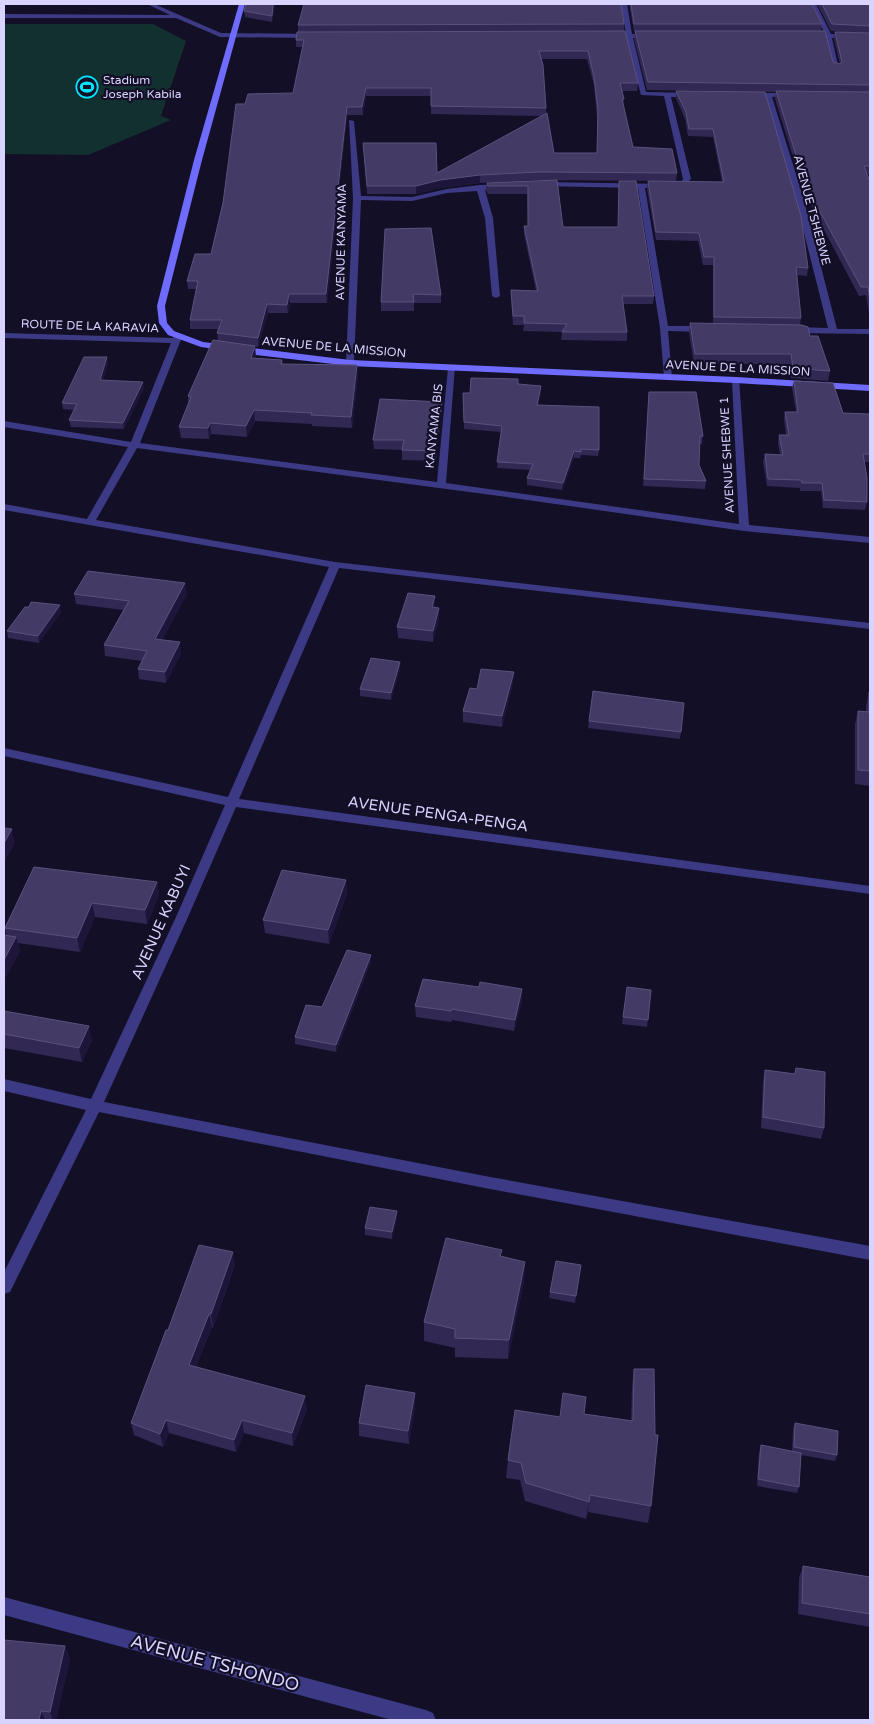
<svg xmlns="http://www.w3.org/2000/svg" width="874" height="1724" viewBox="0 0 874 1724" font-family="'Varela Round',sans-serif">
	<rect width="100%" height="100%" fill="#130f26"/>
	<path fill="#12302f" d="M4,24H153L186,41L161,116L171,120L88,155L4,154Z"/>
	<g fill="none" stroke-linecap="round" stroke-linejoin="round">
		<path fill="#3d3a85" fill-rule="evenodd" d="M147,4H154L221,33L313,34L316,36L313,38L220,37L176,18H4V14L170,15Z
			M621,4H627L632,34H651L654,36L651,38H633L646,92L693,93L696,95L693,97H671L691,179L683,186L645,188L668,326H707L711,329L707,332L668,331L672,377L668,380L664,377L660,328L638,188L540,186L536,184L540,182L669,184L681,182L683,179L664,96L641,95L626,38H611L608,36L611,34H626Z
			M810,4H816L831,34L870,35V39L832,38L839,70L834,69L826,38L808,36L811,34H825Z
			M791,93L793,94V96L772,97L803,197L837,329H870V334L794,333L790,330L794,327L828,328L795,197L765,97H748L745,95L748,93Z
			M349,120L354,121L361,196L412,197L447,189L480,185L503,184L507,186L503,188L485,190L493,218L500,296L496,298L492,296L485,218L477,191L447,193L412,201L361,200L354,363L350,366L346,363L353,198Z
			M4,333L173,338L175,335H181L182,337L140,443L437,482L448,368L455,366L446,483L739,524L732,380L736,377L739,378L749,525L870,537V543L744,531L507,497L137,448L96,520L335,562L870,623V629L339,568L239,799L870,886V894L236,807L188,917L104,1102L485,1176L870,1246V1260L485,1188L99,1112L10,1292L4,1294V1272L86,1110L4,1091V1079L91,1099L176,917L225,805L4,756V748L228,797L329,567L4,510V504L87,519L128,447L4,427V421L131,442L171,343L4,338Z
			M4,1597L426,1710L433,1713L436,1720H392L4,1615Z"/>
		<path fill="#6f6bff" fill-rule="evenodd" d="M239,4H245L202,160L165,306L167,323L174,331L203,342L350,360L736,377L870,385V391L736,383L350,366L248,354L201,347L168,335L159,323L157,306L194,160Z"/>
	</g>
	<path fill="#312854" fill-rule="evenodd" d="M275,4L272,22L245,17L244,11Z
		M629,4H812L822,24L821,31H634Z
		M817,4H870V174H867L870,182V319L866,295L859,296L804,192L775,99L776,92L647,90L634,39L635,31L833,62L840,64L834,39L835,32H843L831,31Z
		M624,24V31L298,32V25Z
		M625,31L638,83L637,91H622L624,99L623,106L633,147L677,173L676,181L539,180L480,183L440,188L416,194H367L363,143L437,173L542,116L431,114V96H366L363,115H347L327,303H290L288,313H268L258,347L255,346V358L282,360L283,364L358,376L352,428L312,426V424L255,421L247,437L211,434L209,439L181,438L179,427L188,404V396L218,341L217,333L218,329H190V320L196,289H188L187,281L211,254L245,104L293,93L303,47H296V40ZM541,59H587L594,85L597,118V153H554L546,114V108Z
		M676,91L765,92L808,268L807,276L797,275L801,318L800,325L810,336L830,371L828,381L791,378L789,364H694L689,333L690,323L713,324V265H703L698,241L656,240L647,189L648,181L722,182L713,137L688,136L685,119L676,98Z
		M557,180L563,227H618L619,181L654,296L653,304H623L627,332V341L561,340L562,332L523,331L524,325H513L511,298V290L536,291L524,234V226H528L527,194H488L486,191L487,183Z
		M385,229L441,295V303H414V311H381V302Z
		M108,363L103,380L144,388L124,429L71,427L69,420L74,410L63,409L62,403Z
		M794,381L843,413L870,414V462H864L867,502L865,510L823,508L821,491H800V488L767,486L763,462L765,454L780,455L778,443L779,435H786L784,419L785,412H796L792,388Z
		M518,384L541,392L538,405L599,450L598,456L581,455L580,458H574L562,490L527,485V478L531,470L497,468L501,432L464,429L463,393H470Z
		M649,392L703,436L702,444H699V465L706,481L705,489L643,486Z
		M442,411L436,461L402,460V450L374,449L373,440Z
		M74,594H187L162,640L181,653L166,683L139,679L138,669L142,661L105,656L104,645L123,610L76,604Z
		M435,607L439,619L433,642L398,638L397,627Z
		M61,612L39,643L8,638L7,631Z
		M400,669L391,700L360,696V689Z
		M513,683L502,727L463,722V711L477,689Z
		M869,692H870V786L855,784V724L858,711L866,712V706Z
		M684,703L680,739L588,728L589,721Z
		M346,880L347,894L329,944L265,933L263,920Z
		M157,882L159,895L147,924L95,917L80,952L18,943L20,951L4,980V935H6L5,928Z
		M371,955V962L336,1052L295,1044V1037Z
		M627,987L651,990L647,1027L622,1024Z
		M522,1000L514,1031L452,1020L451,1022L416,1017L415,1006Z
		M4,1011L92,1040L82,1062L4,1048Z
		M796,1068L824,1128L821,1139L761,1128L763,1081L765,1070L794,1074Z
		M397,1218L392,1239L365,1235V1228Z
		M502,1257L524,1281L508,1359L455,1357V1348L424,1341V1322Z
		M235,1265L213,1328L212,1327L196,1366L307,1409L293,1446L244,1433L236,1452L169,1433L163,1447L134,1435L131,1423L168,1330Z
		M581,1265L575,1303L549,1298L550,1292Z
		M634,1369L651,1506L648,1523L588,1512L586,1519L525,1501L520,1480L506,1478L508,1460L560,1417L584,1414L631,1421L632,1387Z
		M415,1406L409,1444L359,1436V1423Z
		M795,1423L837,1455L835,1461L801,1455L799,1487L797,1493L757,1486L759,1452L761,1445L792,1451L793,1429Z
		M803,1566L870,1577V1627L798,1614L799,1578Z
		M65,1646L70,1659L56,1720H4Z"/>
	<path fill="#1d163a" d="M273,4H275L272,22V16Z
		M366,88V96L363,115L362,107Z
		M347,107V115L327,303L326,294Z
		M480,175V183L440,188L416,194V186L440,180Z
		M289,294L290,303L288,313L287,305Z
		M267,304L268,313L258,347V338Z
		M255,346L256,357L252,369L251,358Z
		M107,357L108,363L101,387L100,380Z
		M357,365L358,376L352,428L351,417Z
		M143,382L144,388L124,429L123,423Z
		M541,386V392L537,412V405Z
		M442,402V411L436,461L435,451Z
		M254,410L255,421L247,437L246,426Z
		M210,423L211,434L209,439L208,428Z
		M574,451V458L562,490L563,483Z
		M185,583L187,594L157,650L155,639Z
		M435,596V607L432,618V607Z
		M60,605L61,612L39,643L38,636Z
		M439,608V619L433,642V631Z
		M180,642L181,653L166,683L165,672Z
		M400,662V669L391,700V693Z
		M514,672L513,683L502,727V716Z
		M12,829L15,843L4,863V843Z
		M346,880L347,894L329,944L328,930Z
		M157,882L159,895L147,924L145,910Z
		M92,903L95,917L80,952L77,938Z
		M16,937L20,951L4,980V960Z
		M371,955V962L336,1052V1045Z
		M522,989V1000L514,1031L515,1020Z
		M89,1026L92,1040L82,1062L79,1048Z
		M397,1211V1218L392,1239V1232Z
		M233,1252L235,1265L213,1328L211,1314Z
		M525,1262L524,1281L508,1359L509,1340Z
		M209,1314L212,1327L191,1377L189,1365Z
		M415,1393V1406L409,1444L408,1431Z
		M305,1396L307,1409L293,1446L292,1433Z
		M166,1420L169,1433L163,1447L160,1434Z
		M242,1420L244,1433L236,1452L234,1440Z
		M590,1495L588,1512L586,1519L589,1502Z
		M65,1646L70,1659L56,1720H53L50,1712Z
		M41,1711L45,1720H39Z"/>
	<path fill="#433a66" stroke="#5a527e" d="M246,4H273L272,16L244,11Z
		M304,4H621L624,24L298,25Z
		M631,4H812L822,24H634Z
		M822,4H870V26L832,24Z
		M625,31L638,83H620L624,99H622L633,147L672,149L677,173L539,172L480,175L440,180L416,186H367L363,143H436L437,173L547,113L554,153H597L598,110L594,77L588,51H539L543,65L546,108L431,106V88H366L362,107H347L326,294H289L287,305L267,304L258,338L217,333L222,320H190L198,281H187L195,254H211L223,203L236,104H245L248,94L293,93L304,40H296L297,32Z
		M635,31H825L833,62L840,64L842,62L835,32L870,33V85L648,82Z
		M676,91L765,92L801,216L808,268L796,267L801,318L714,317V257H704L699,233L656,232L648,181L724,182L713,129H689L686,112Z
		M776,91L870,92V166H864L870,182V301L868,287H861L805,184Z
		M557,180L563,227H618L619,181H636L654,296H622L627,332H562L567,324L524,323V316H513L511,290L538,291L524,226H528V186H488L487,183Z
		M431,228L441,295L413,294L414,302H381L385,229Z
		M690,323L802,325L808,327L810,336H818L830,371L793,368L791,354H695Z
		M213,340L255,346L251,358L282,360L281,364L357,365L351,417L311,415L312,413L254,410L246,426L210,423L208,428L179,427L191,397L188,396Z
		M84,357H107L100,380L143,382L123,423L69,420L77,404L62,403Z
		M471,378L518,379V384L541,386L537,405L599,407V450L581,449V452L574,451L563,483L527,478L533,464L497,462L502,426L464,422L463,393H470Z
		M794,381L833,383L843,413L870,414V454H863L867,478V502L824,500L822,483H802L801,480L768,479L765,454L783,455L779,435H789L785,412H798Z
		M649,392H696L703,436H700L699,465L706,481L644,479Z
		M380,399L442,402L435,451L402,450L404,440H373Z
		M88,571L185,583L155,639L180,642L165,672L138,669L147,651L104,645L129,601L74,594Z
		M408,593L435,596L432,607L439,608L433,631L397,627Z
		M31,602L60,605L38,636L7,631L25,607H29Z
		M371,658L400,662L391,693L360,689Z
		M481,669L514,672L502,716L463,711L470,688L477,689Z
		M593,691L684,703L681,732L589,721Z
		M869,692H870V771L858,770V711L869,712Z
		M4,828L12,829L4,843Z
		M34,867L157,882L145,910L92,903L77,938L5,928Z
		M282,870L346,880L328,930L263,920Z
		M4,935L16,937L4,960Z
		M347,950L371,955L336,1045L295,1037L306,1005L322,1007Z
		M423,979L479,987L480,982L522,989L515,1020L452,1009L451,1011L415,1006Z
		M627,987L651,990L648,1020L623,1017Z
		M4,1011L89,1026L79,1048L4,1034Z
		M796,1068L825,1072L824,1128L763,1117L765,1070L795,1074Z
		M370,1207L397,1211L392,1232L365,1228Z
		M446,1238L502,1250L500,1256L525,1262L509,1340L455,1338V1329L424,1322Z
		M199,1245L233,1252L211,1314H209L189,1365L305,1396L292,1433L242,1420L234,1440L166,1420L160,1434L131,1423L166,1330H168Z
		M556,1261L581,1265L576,1296L550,1292Z
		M634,1369H654L655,1435H658L651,1506L590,1495L589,1502L526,1483L521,1463L508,1460L515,1410L560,1417L563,1393L586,1397L584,1414L633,1421Z
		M366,1385L415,1393L408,1431L359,1423Z
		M795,1423L838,1431L837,1455L794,1447Z
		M761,1445L801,1453L799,1487L758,1479Z
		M803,1566L870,1577V1614L802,1603Z
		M4,1640L65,1646L50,1712L41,1711L39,1720H4Z"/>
	<defs>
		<g id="stadium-ring" transform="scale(1.125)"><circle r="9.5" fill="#130f26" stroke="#00e5ff" stroke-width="1.5"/><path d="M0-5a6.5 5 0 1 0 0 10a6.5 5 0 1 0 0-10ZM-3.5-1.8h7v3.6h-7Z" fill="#00e5ff"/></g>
	</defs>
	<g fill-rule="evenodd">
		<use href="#stadium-ring" x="87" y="87"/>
	</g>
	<g text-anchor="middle" stroke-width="4.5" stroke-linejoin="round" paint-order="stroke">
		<g font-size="12" fill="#d9d4ff" stroke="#130f26" text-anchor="start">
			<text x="103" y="84">Stadium<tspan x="103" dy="14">Joseph Kabila</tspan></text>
		</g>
		<g font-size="12" fill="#d9d4ff" stroke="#130f26">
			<text transform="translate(812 210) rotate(75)" y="4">AVENUE TSHEBWE</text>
			<text transform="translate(341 242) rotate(-89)" y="4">AVENUE KANYAMA</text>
			<text transform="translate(90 326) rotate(2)" y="4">ROUTE DE LA KARAVIA</text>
			<text transform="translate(334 347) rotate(5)" y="4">AVENUE DE LA MISSION</text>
			<text transform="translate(738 368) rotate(3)" y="4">AVENUE DE LA MISSION</text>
			<text transform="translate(434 426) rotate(-84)" y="4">KANYAMA BIS</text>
			<text transform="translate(727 455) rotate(-93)" y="4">AVENUE SHEBWE 1</text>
		</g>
		<g font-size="15" fill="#d9d4ff" stroke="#130f26">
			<text transform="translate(438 814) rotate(8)" y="5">AVENUE PENGA-PENGA</text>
			<text transform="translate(161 922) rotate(-66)" y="5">AVENUE KABUYI</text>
		</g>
		<g font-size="18" fill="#d9d4ff" stroke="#130f26">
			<text transform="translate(215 1663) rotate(15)" y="6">AVENUE TSHONDO</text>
		</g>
	</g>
	<rect width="874" height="1724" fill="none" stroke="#d9d4ff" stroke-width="10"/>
</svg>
